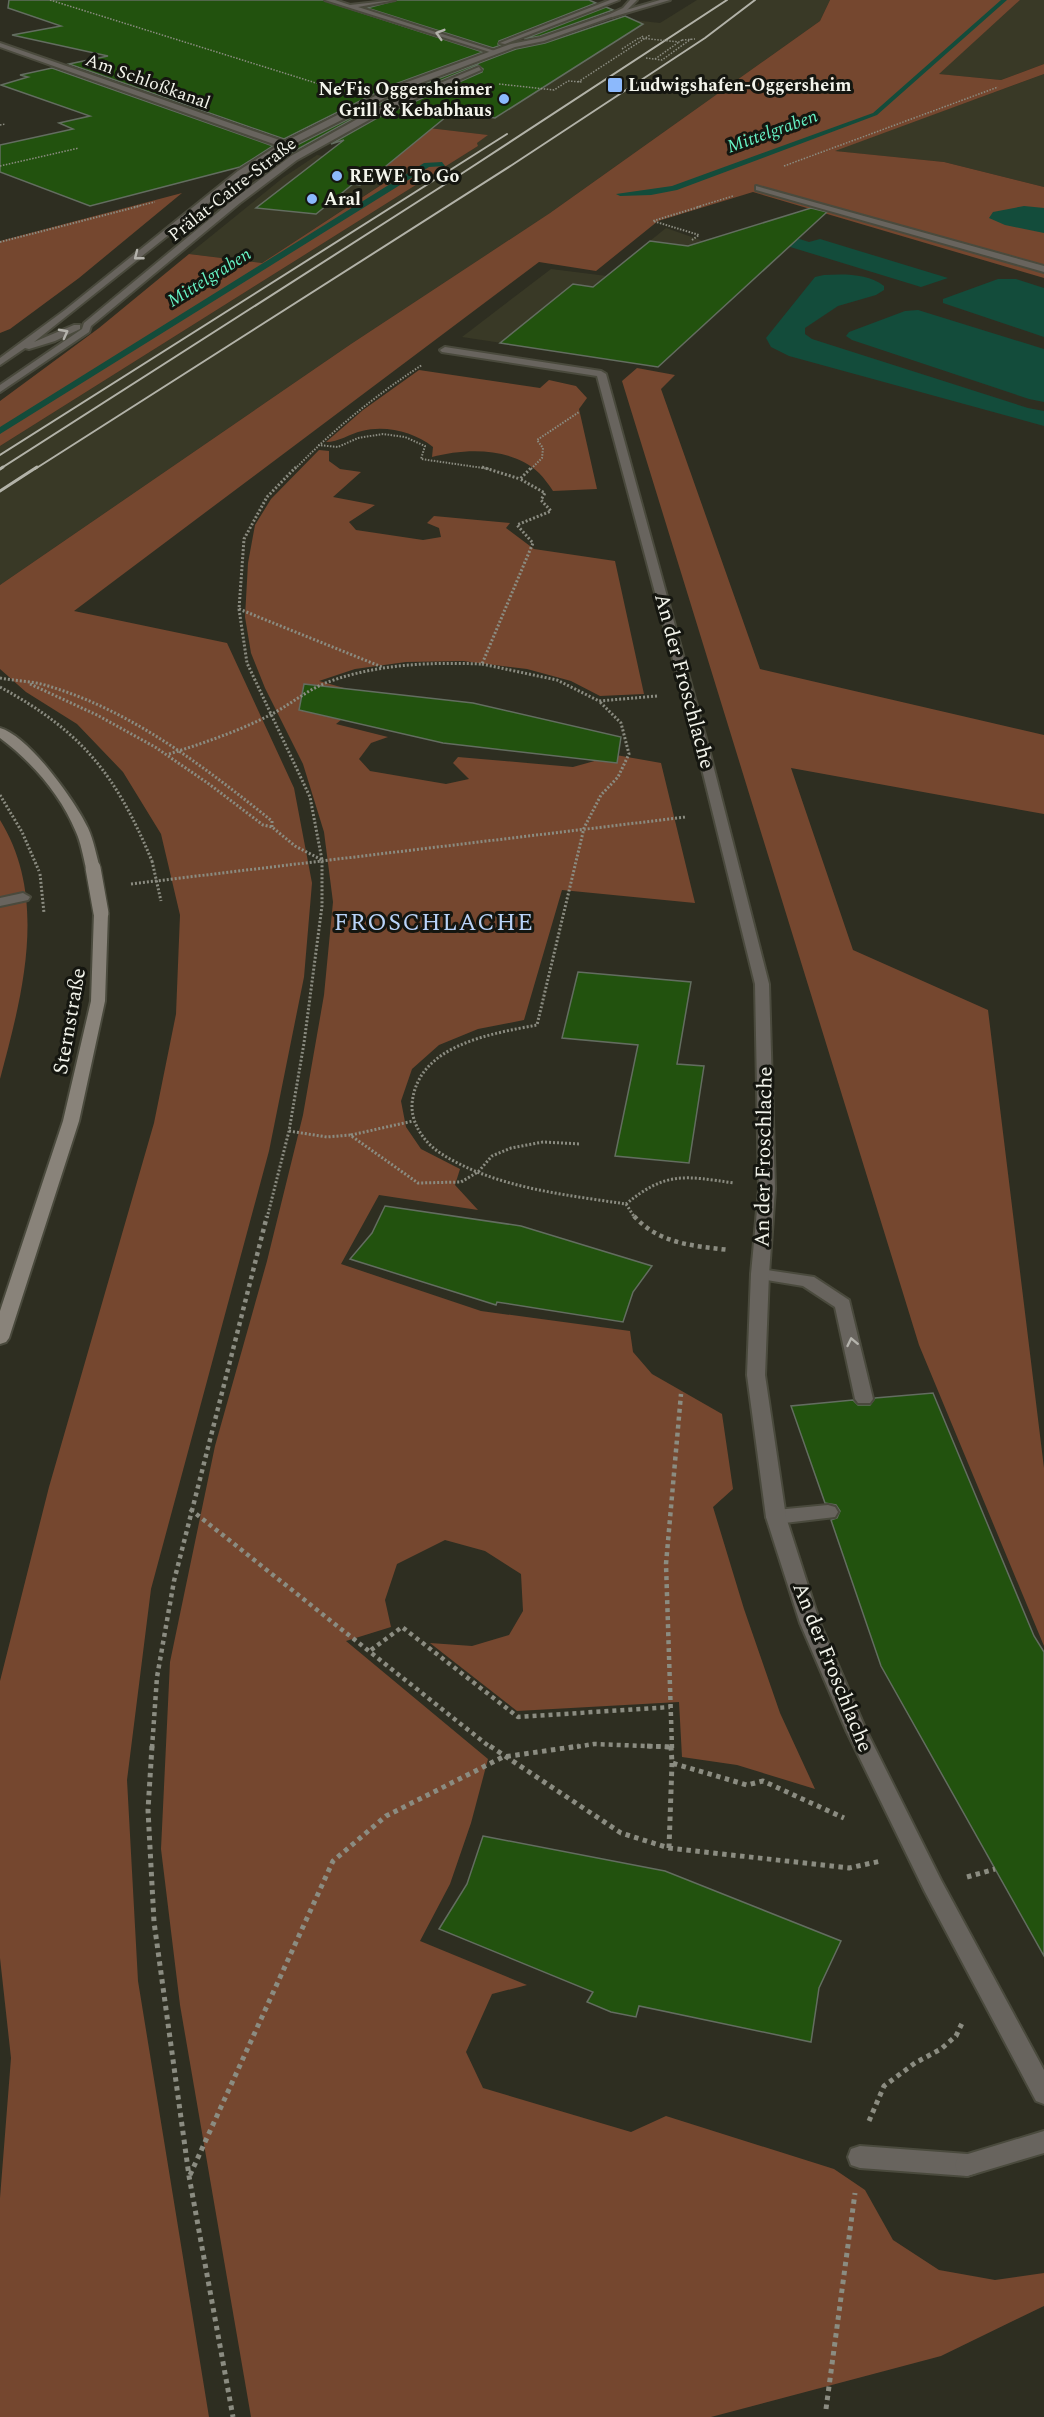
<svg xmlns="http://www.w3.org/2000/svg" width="1044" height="2417" viewBox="0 0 1044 2417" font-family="Spectral,serif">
	<rect width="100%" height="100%" fill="#2e2e21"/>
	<path fill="#393926" d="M697,0H830L820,21L550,213L351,344L0,585V446L478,146L476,143L487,135L395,124L599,31L633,20L660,23Z
		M1020,0H1044V64L1001,80L938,74Z
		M1044,74V187L944,162L833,151Z
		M317,155L405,169L262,263L189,254L284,177Z
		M666,228L755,259L745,269L763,271L658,367L462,337L551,269L607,276Z"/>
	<path fill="#75472f" d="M830,0H1020L939,74L1001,80L1044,64V74L835,151L944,162L1044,187V278L753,192L658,221L596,271L539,262L74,611L227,643L294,788L312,883L304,977L269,1151L151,1589L127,1780L138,1981L209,2417H0V2198L11,2058L0,1958V1681L49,1487L154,1123L176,1014L180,915L161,834L123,772L77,724L26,692L0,669V585L351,344L550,213L820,21Z
		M395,124L488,135L477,143L478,146L0,446V401L99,328L189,254L262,263L404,170L337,158Z
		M182,193L79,278L10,329L0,333V241Z
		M637,368L675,375L661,389L760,669L1044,735V814L791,768L853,950L988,1010L1044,1468V1646L919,1345L622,381Z
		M419,370L540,388L549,380L576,386L587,398L579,409L597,489L553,491C549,485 544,478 539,473C512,447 466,448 432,457L433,447C414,432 386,425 362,431C349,434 339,442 326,442L363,410Z
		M319,450L329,451V461L340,469L361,472L333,497L375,505L349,522L356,530L423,540L441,537L439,528L427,523L434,516L510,523L506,528L534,549L615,561L644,694L600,696L571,681L527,669L463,661L406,662L355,669L319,681L362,693L358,706L336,724L388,737L371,743L359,759L370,771L446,784L469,779L453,763L458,757L573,767L616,755L661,763L695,903L562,890L524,1020L478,1029L439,1045L412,1069L401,1101L406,1127L421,1149L460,1169L455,1185L478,1210L379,1195L341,1264L481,1311L630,1331L633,1352L652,1374L722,1414L733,1489L713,1507L744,1609L780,1713L815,1789L737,1765L682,1757L679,1702L517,1711L430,1643L472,1646L509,1635L523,1611L521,1574L485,1551L445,1540L397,1564L385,1600L391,1627L346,1641L488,1759L471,1823L450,1884L420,1941L527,1985L492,1994L466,2052L483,2088L631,2132L666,2116L834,2169L865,2190L893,2240L939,2270L995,2280L1044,2273V2306L941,2356L711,2417H251L180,2005L161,1849L170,1662L215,1446L267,1261L303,1115L324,995L333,902L324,832L303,764L265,688L251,653L245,617L248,563L255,525L271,499Z
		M0,820C49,899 22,996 0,1079Z"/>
	<path fill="#134c3b" d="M1024,206L1044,208V233L1005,225L989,218L993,212Z
		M790,236L809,242L820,239L948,278L921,287L774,242Z
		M824,275C843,274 868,273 884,286V290L876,295L838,306L805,328V334L812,339L1028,408L1044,411V426L789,356L771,347L766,338L815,277Z
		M998,279H1016L1044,288V337L943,303V299Z
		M918,310L1044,349V402L1029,399L852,340L846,336L849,332L905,311Z"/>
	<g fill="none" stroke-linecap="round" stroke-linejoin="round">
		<path fill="#134c3b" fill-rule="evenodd" d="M1001,0H1007L877,115L677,190L651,195L620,196L616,194L672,186L873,113Z
			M442,162L445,166L429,167L0,434V427L424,163Z"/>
	</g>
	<path fill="#22520e" stroke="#636d60" stroke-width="1.5" d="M9,0H323L483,52L390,86L284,139L69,64L108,56L12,35L61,26L8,8Z
		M397,0H589L596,3L499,41L498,44L501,45L493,48L367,8Z
		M606,7L613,10L540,36L524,39Z
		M625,16L643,24L495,118L452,112L369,180L360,185L353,184L316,214L256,208L344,140L331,144L377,118L482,72L483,69L478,65L369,110L289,154L274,158L289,149L398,94L516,49L545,43Z
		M52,68L273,146L240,167L90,206L0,172V145L73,129L59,123L90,116L1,85L28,77L20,75Z
		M811,208L827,212L658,367L500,343L573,284L593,287L650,241L688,246Z
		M304,684L473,703L621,737L617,763L443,743L299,710Z
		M578,972L691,982L677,1064L704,1066L689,1163L615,1156L638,1045L562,1038Z
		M385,1206L521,1226L652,1266L633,1292L623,1322L497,1302L496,1305L350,1259L372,1233Z
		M933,1393L1034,1636L1044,1652V1956L881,1666L831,1520L837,1518L840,1511L836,1505L825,1503L791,1406L853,1400L858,1405H870L875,1398Z
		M483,1836L665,1871L841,1941L819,1988L811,2042L639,2006L636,2017L611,2012L587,2002L593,1992L439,1929L467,1884Z"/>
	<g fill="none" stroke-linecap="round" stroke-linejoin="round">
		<g stroke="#4a4a3d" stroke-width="4">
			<path id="service" d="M610,0H619L505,44L500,43Z
				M756,186L1044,266V272L756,190Z
				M23,893L30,897L28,900L0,906V898Z
				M760,1269L814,1277L849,1300L873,1399L870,1403H858L855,1399L835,1307L803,1286L754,1278L751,1274L754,1270Z
				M828,1505L835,1507L838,1512L835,1517L776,1524L769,1522L766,1517L769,1512L776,1510Z
				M860,2146L967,2154L976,2157L979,2165L976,2173L967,2176L860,2168L851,2165L848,2157L851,2149Z"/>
		</g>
		<g stroke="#4a4a3d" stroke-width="4">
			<path id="minor" d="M325,0H335L350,5L395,0L358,7L498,52L493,53Z
				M660,0H670L612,17L609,15Z
				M0,43L288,143L289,145L282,147L0,47Z
				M445,347L601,371L606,374L711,757L769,984L775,1189L769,1274L765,1375L786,1517L820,1623L866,1730L941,1880L1044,2070V2104L1036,2101L925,1892L846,1730L800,1623L766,1517L747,1375L751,1274L759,1189L755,984L699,757L597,376L442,352L440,350Z
				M1044,2131V2153L967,2176L958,2173L955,2165L958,2157Z"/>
		</g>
		<g stroke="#4a4a3d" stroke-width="4">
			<path id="tertiary" d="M630,0H637L627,10L614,16L544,41L515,47L397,92L288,147L244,175L34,342L74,325H80V329L55,341L29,349L25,348L0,365V358L65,310L238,171L282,143L391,88L511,44L541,38L610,14L623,8Z
				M479,67L481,70L376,116L297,160L240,203L91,326L89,332L0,392V385L82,329L84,323L234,199L291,156L370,112Z"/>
		</g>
		<g stroke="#4a4a3d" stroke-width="4">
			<path id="secondary" d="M0,728C29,736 75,801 88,828C94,841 96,855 100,868L98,871L93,872L86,868C83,856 81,843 76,832C61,795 32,762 0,738Z
				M101,909L108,913L105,1001L79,1121L9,1338L6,1342L0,1344V1311L63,1121L91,1001L94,913Z"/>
		</g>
		<path stroke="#8b8c81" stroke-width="1.5" stroke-dasharray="1.5 1.5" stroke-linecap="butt" d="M50,0L332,88
			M682,40L695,39
			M622,49L639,38
			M646,58L662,60L691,39
			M655,59L679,42
			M578,82L650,35
			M499,84L554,90L568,81L582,82
			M0,125L5,124
			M0,166L79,148
			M784,166L998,87
			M134,207L155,202
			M697,207L733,196"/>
		<path stroke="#8b8c81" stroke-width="2" stroke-dasharray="1.5 1.5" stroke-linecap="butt" d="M692,240L699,235L653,221L702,206
			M0,242L140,206
			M318,445L338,447L358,438L383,434L405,437L425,446L421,459L490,469
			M295,469C334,429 376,395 422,365
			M531,469L542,458L543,448L537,440L579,412"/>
		<path stroke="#8b8c81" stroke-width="3" stroke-dasharray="2 2" stroke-linecap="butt" d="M482,467L520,479
			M239,609L382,667
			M482,664L557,680L599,701
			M0,678C15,681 31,681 45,685C131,710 203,766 272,821V827
			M30,684L97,715L155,747L209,784L263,825L272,827L295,846L322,860
			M0,687C83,732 116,775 152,861
			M657,696L599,701L621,723L629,754L618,777L601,795L584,828L537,1025C490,1034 417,1045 412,1104C411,1126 427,1146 445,1156C498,1188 566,1195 626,1204C666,1171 685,1176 734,1183
			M169,754C204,743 239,731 272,714C291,704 307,690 328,682C377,664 430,662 482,664L533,543L517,525L551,511L541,500L545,493L520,479L532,467
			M0,795L22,832L39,871
			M131,884L686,817
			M289,1131L327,1137L350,1135L418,1183L461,1182L478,1172L492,1156L511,1148L543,1142L581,1144
			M351,1135L413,1121
			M626,1204L635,1218
			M267,1218L289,1131L304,1043L322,906V860L310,797L247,663L239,609L244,539L267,497L296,467"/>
		<path stroke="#8b8c81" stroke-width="4.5" stroke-dasharray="4 4" stroke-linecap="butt" d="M634,1216C659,1244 694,1246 729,1250
			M190,1509L491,1748
			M371,1650L402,1627L518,1717L670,1707
			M152,1748L157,1677L174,1581L267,1216
			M569,1748L594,1744L671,1747
			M672,1748L666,1564L681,1394"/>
		<path stroke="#8b8c81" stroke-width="5" stroke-dasharray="4.5 4.5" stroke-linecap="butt" d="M152,1746L148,1810L154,1922L189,2176L233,2417
			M490,1746L621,1833L669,1848L849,1868L881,1861
			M647,1746L671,1747
			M671,1746L672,1763L747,1785L763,1781L844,1818
			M669,1848L672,1763
			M967,1877L995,1869
			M869,2121L884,2086L915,2063L941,2049L956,2036L963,2021
			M190,2175L333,1861L386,1816L503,1757L579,1746
			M826,2409L855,2193"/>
		<use href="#service" fill="#68645e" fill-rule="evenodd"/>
		<use href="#minor" fill="#68645e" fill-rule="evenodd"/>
		<use href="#tertiary" fill="#68645e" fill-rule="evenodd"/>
		<use href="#secondary" fill="#89837a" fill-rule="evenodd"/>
		<path stroke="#b2b2a8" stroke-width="2" d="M0,455L507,134
			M0,469L461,174L727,0
			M35,469L512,165L705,38L755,0"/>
		<path stroke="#b2b2a8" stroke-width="3" d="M0,469L3,467
			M0,491L37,467"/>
		<g stroke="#4a4a3d" stroke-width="18" stroke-linecap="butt">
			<path id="secondary-bridge" d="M93,868L101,913"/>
		</g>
		<path stroke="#8b8c81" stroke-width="1.5" stroke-dasharray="1.5 1.5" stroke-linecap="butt" d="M643,36L640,38L679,42L682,40"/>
		<path stroke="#8b8c81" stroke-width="3" stroke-dasharray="2 2" stroke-linecap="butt" d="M152,861L161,901
			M40,874L44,913"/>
		<use href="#secondary-bridge" stroke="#89837a" stroke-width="15"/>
	</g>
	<defs><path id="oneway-chevron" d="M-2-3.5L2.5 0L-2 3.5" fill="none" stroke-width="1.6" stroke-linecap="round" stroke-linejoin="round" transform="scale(1.5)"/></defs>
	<g stroke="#b4b3ac">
		<use href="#oneway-chevron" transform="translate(440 34) rotate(-163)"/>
		<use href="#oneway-chevron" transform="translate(138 256) rotate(142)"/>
		<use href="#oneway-chevron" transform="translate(64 333) rotate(-28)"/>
		<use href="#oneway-chevron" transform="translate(852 1342) rotate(-102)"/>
	</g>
	<g fill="#8cb9fc" stroke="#151610" stroke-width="2">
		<rect x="607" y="77" width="16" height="16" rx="3"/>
		<circle cx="504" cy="99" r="6"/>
		<circle cx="337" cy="176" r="6"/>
		<circle cx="312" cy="199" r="6"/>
	</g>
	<g text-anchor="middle" stroke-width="6" stroke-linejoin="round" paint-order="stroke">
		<g font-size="18" fill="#f3f4eb" stroke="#151610">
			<text transform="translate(148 81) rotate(20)" y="6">Am Schloßkanal</text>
			<text transform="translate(232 189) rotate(-38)" y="6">Prälat-Caire-Straße</text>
		</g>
		<g font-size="18" font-weight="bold" fill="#f3f4eb" stroke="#151610" text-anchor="start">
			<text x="628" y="91">Ludwigshafen-Oggersheim</text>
			<text x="492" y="95" text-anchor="end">Ne‘Fis Oggersheimer<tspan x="492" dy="21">Grill &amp; Kebabhaus</tspan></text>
			<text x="349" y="182">REWE To Go</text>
			<text x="324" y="205">Aral</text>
		</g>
		<g font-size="18" font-style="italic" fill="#66f3c5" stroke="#151610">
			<text transform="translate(772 131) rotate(-20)" y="6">Mittelgraben</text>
			<text transform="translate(209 277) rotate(-32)" y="6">Mittelgraben</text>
		</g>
		<g font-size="21" fill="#f3f4eb" stroke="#151610">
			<text transform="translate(685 681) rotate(75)" y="7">An der Froschlache</text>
			<text transform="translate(69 1021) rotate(-80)" y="7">Sternstraße</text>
			<text transform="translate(763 1157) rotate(-89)" y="7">An der Froschlache</text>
			<text transform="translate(833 1667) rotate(68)" y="7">An der Froschlache</text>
		</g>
		<g font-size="24" letter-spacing="1.5" fill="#bad4fa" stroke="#151610">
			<text x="434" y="930">FROSCHLACHE</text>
		</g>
	</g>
</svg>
